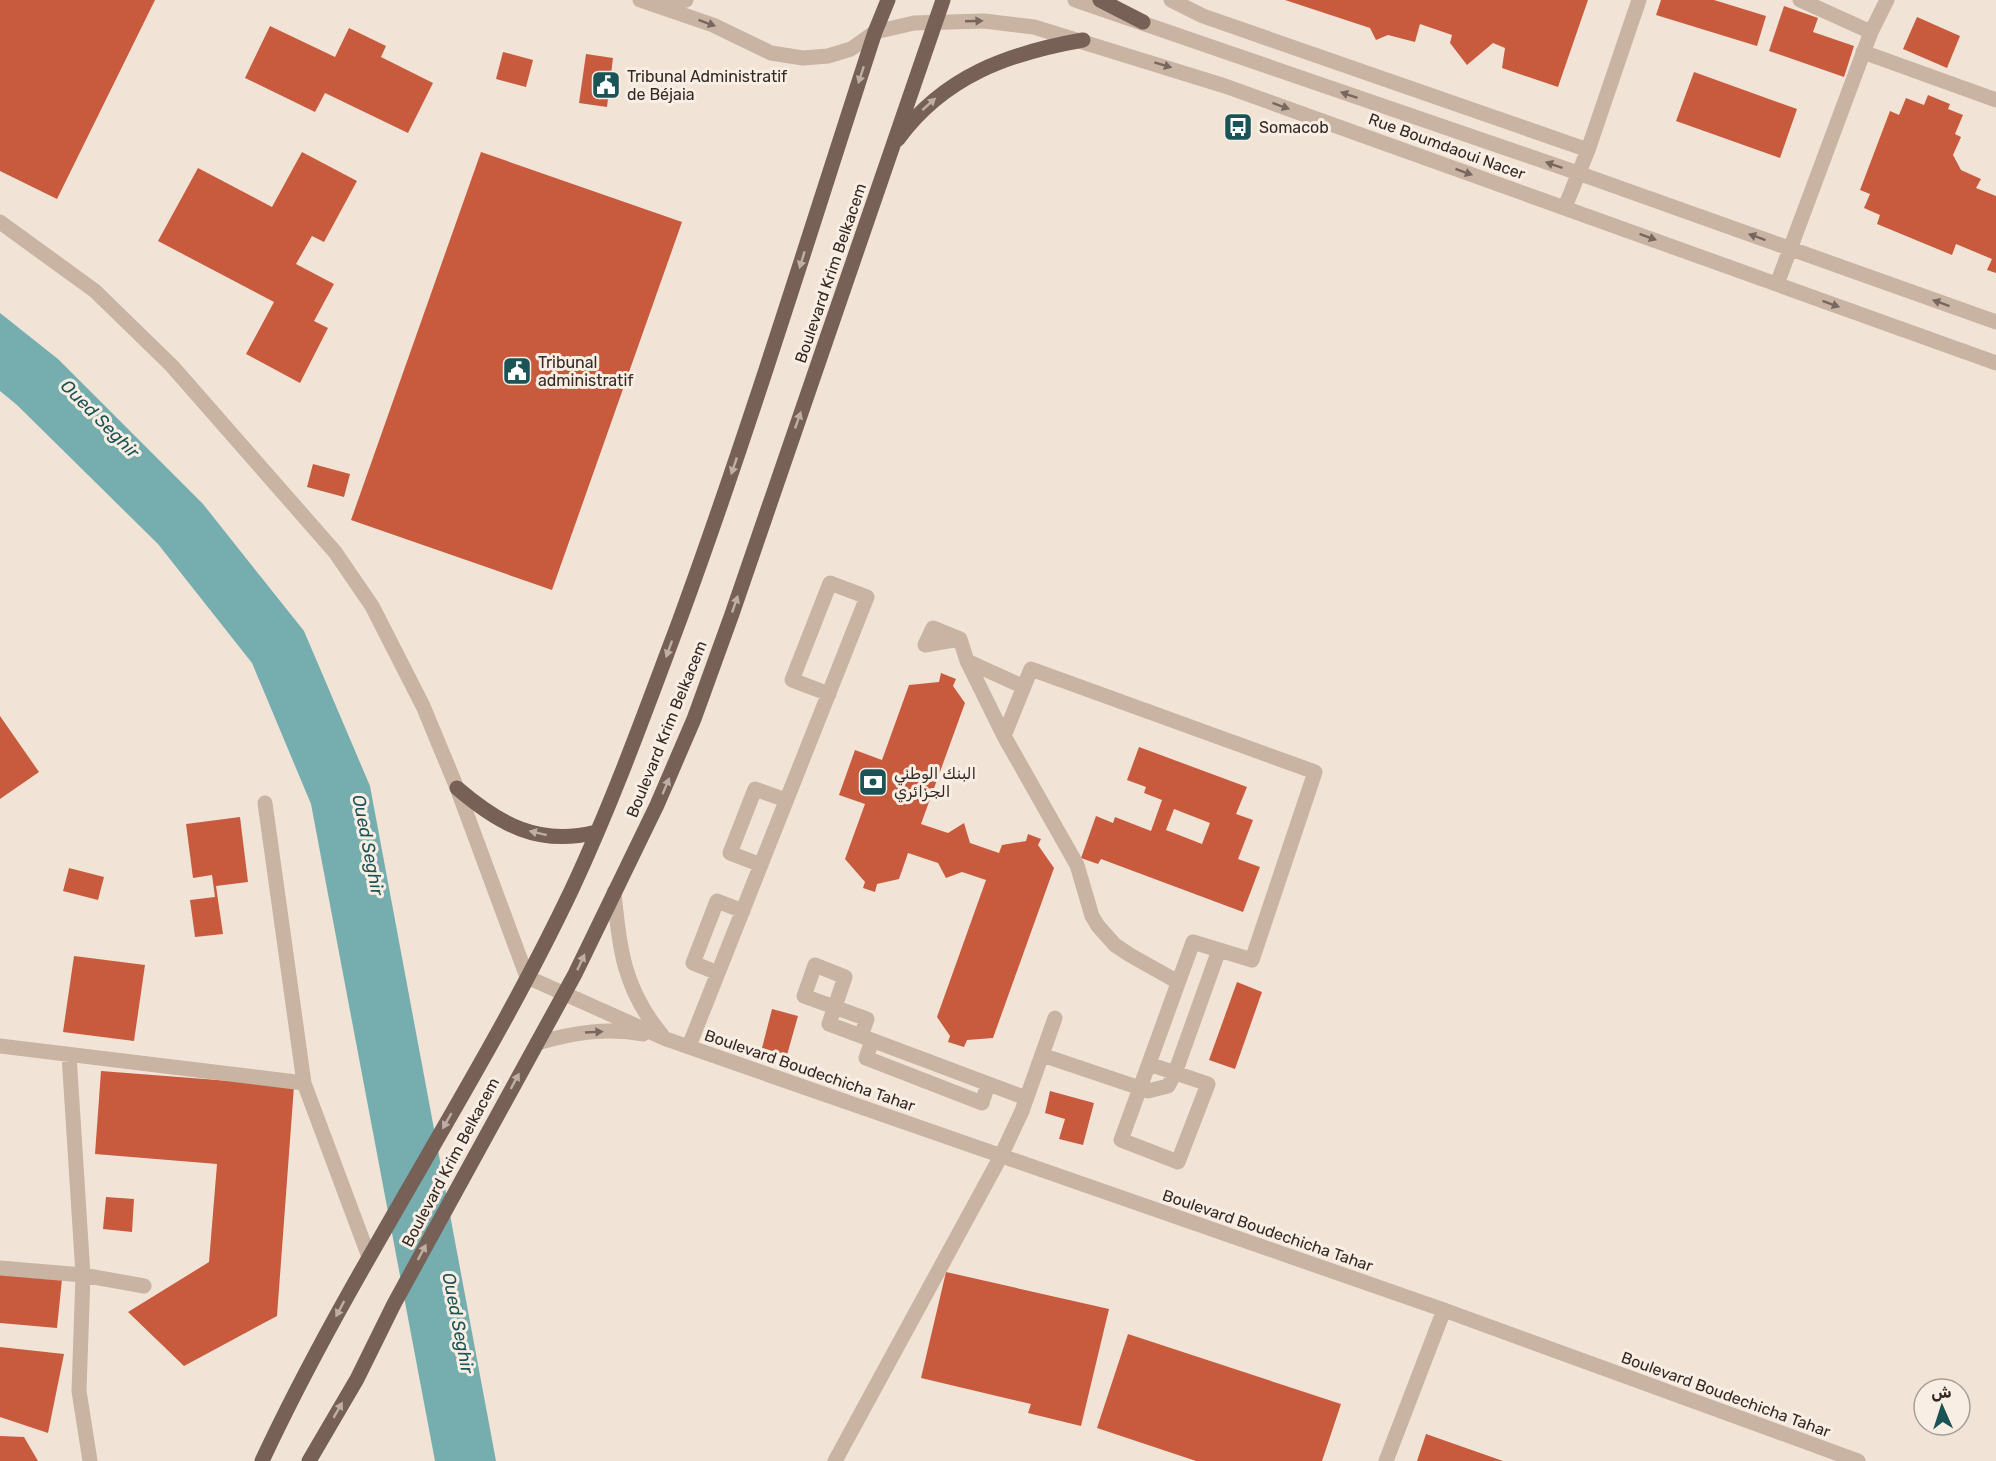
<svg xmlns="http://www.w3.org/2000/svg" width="1996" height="1461" viewBox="0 0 1996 1461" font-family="Rubik,'Noto Sans Arabic',sans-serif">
	<rect width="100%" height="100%" fill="#f1e4d7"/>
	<path fill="#76aeaf" d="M0,313L58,359L203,504L304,631L370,786L496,1461H435L311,804L252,663L158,544L17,405L0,391Z"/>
	<path fill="#c85b3e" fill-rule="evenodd" d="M0,0H155L57,199L0,171Z
		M1285,0H1588L1558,87L1502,68L1505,48L1493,43L1467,65L1450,43L1452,35L1420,24L1415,42L1388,35L1376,40L1370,28Z
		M1661,0H1714L1766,16L1757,46L1656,15Z
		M1784,6L1818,18L1813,32L1854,46L1844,77L1769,51Z
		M1917,17L1960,36L1947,68L1903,49Z
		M270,26L335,57L349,28L386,46L381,57L433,83L408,133L325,93L315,112L245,78Z
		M503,52L533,60L526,87L496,79Z
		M586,54L613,58L607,107L579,103Z
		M1694,72L1797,109L1780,158L1676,121Z
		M1928,95L1950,104L1948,109L1963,115L1955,134L1961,137L1953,155L1961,170L1981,179L1976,188L1996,196V273L1987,270L1992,259L1956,244L1952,255L1877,224L1880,215L1864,208L1870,194L1860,190L1890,111L1899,115L1906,98L1924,105Z
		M302,152L357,181L324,242L312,236L296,264L334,284L314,321L328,328L300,383L246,354L274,302L158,241L198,168L272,207Z
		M481,152L682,222L552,590L351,520Z
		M313,464L350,474L344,497L307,487Z
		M941,673L956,679L953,686L965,703L921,824L948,833L964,823L970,843L999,853L1002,845L1026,841L1028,834L1041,839L1038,845L1054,868L993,1038L967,1040L964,1047L948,1042L950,1036L937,1017L986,880L962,872L946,878L938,863L908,853L899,879L877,884L875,892L863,888L865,882L845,859L865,804L839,795L855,750L882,760L909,685L939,682Z
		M0,716L39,772L0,799Z
		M1139,747L1247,787L1236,814L1253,820L1238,859L1260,867L1243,912L1101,859L1098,864L1081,858L1096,816L1113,823L1115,817L1151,831L1162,800L1144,793L1146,787L1127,780ZM1174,809L1210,823L1202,844L1166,830Z
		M240,817L248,882L216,886L223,934L195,937L190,900L215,897L212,875L193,878L186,824Z
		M69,868L104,877L98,900L63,891Z
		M74,956L145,965L134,1041L63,1032Z
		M1237,982L1262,992L1235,1069L1209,1060Z
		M772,1009L798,1016L787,1055L762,1048Z
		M101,1071L294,1086L277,1316L184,1366L128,1312L209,1262L217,1164L95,1154Z
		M1050,1091L1094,1103L1083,1145L1059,1139L1065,1119L1045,1113Z
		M106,1197L134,1199L132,1232L103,1229Z
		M946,1272L1109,1309L1081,1426L1028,1413L1031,1404L921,1378Z
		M0,1273L62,1279L57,1328L0,1323Z
		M1128,1334L1341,1404L1322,1461H1196L1097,1428Z
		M0,1347L64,1354L48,1433L0,1417Z
		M1426,1434L1503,1461H1417Z
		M0,1436L24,1437L38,1461H0Z"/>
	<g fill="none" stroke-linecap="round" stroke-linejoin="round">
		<path stroke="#c9b3a3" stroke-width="15" d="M640,0L713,25L771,53L803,58L828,56L851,49L875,32L914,23L984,21L1034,27L1225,86L1996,363
			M1075,0L1578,173L1996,322
			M1171,0L1203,16L1588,150
			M658,3L686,0
			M1871,32L1887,0
			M1863,52L1996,100
			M1565,207L1588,150L1639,0
			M0,222L95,291L172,366L335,552L372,606L423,706L457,788L527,977L666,1039L1444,1310L1858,1461
			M1777,284L1871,32L1800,0
			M960,639L925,645L933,628L960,639L967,661L1024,687
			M967,661L1004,736
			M265,803L304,1083
			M761,865L730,853L755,789L786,800
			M614,892C619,948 624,990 662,1035
			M718,973L693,963L717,901L743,911
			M861,1036L867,1019L804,996L815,965L845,977L829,1024L1026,1098
			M872,1041L866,1058L982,1103L988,1084
			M537,1043C572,1033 607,1027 643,1034
			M0,1046L304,1083L369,1257
			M689,1046L718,973C768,848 818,723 867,597L830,583L792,680L829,694
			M69,1055L83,1275L79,1391L90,1461
			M1042,1055L1140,1088L1193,942L1252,960L1315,772L1031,669L1004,736L1077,865L1092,916L1098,926L1115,945L1130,955L1178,982
			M1149,1064L1208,1084L1178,1162L1121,1140L1140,1088L1148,1091L1168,1086L1175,1073L1219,950
			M0,1268L83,1275L144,1286
			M835,1461L1001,1156L1022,1111L1055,1018
			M1386,1461L1444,1310"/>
		<path stroke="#776056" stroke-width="15" d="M1100,0L1143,22
			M898,139C944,76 1009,53 1083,40
			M457,788C499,824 539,847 596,832
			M262,1461C354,1264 479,1085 572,889C613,801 646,710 680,619C751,425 811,228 875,32L888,0
			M309,1461L357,1379L394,1304L575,974L657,805L694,719L732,614L943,0"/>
	</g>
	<defs><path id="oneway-solid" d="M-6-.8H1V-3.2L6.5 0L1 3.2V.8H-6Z" transform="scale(1.5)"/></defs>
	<g fill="#77675e">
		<use href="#oneway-solid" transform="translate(974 21) rotate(-2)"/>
		<use href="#oneway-solid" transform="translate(707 23) rotate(20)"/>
		<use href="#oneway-solid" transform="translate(1163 65) rotate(17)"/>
		<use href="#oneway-solid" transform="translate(1349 95) rotate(-161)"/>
		<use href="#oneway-solid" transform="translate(1281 106) rotate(20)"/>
		<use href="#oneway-solid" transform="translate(1554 165) rotate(-161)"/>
		<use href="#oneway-solid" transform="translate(1464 172) rotate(20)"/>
		<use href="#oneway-solid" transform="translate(1648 237) rotate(20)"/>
		<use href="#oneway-solid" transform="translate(1757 237) rotate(-160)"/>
		<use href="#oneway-solid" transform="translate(1941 303) rotate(-160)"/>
		<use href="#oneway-solid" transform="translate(1831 304) rotate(20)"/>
		<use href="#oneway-solid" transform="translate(594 1032) rotate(-3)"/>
	</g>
	<g fill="#beaea4">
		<use href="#oneway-solid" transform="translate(861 75) rotate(108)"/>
		<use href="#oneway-solid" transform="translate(929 104) rotate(-42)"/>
		<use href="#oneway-solid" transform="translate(802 260) rotate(107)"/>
		<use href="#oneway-solid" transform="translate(798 420) rotate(-71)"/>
		<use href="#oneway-solid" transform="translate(734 466) rotate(109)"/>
		<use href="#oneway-solid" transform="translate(735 604) rotate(-71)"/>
		<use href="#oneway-solid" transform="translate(669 649) rotate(110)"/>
		<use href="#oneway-solid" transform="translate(666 786) rotate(-67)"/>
		<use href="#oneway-solid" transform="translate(538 833) rotate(-166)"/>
		<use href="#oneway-solid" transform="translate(581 962) rotate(-65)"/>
		<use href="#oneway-solid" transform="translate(515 1081) rotate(-62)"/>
		<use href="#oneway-solid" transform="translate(447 1121) rotate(120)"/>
		<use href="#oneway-solid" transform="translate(422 1252) rotate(-62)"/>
		<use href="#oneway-solid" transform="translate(340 1309) rotate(118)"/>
		<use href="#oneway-solid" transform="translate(338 1410) rotate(-60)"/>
	</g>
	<defs>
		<g id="civic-square" transform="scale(1.5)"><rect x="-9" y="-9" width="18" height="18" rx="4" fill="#1a5456" stroke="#f9eee3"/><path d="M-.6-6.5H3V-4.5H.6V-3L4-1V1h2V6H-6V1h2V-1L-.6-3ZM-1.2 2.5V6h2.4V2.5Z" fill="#fff"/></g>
		<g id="bus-square" transform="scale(1.5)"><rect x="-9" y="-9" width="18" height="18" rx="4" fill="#1a5456" stroke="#f9eee3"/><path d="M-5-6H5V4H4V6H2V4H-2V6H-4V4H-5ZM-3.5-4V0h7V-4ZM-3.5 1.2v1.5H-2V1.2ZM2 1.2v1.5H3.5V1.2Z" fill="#fff"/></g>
		<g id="bank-square" transform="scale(1.5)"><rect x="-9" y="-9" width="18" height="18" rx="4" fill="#1a5456" stroke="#f9eee3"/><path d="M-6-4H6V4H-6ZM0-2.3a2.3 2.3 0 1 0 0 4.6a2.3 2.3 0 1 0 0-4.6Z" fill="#fff"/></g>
	</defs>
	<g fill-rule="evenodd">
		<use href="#civic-square" x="606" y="85"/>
		<use href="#bus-square" x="1238" y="127"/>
		<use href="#civic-square" x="517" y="371"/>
		<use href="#bank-square" x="873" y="782"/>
	</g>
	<g text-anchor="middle" stroke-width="6" stroke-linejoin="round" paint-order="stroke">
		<g font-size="16" fill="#342925" stroke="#f9eee3" text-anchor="start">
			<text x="627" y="82">Tribunal Administratif<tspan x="627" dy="18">de Béjaia</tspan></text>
			<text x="1259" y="133">Somacob</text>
			<text x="538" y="368">Tribunal<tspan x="538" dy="18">administratif</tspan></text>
			<text x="894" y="779">البنك الوطني<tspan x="894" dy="18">الجزائري</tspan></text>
		</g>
		<g font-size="16" fill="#342925" stroke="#f9eee3">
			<text transform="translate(1447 146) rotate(20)" y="6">Rue Boumdaoui Nacer</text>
			<text transform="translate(830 273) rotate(-71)" y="6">Boulevard Krim Belkacem</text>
			<text transform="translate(666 729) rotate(-68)" y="6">Boulevard Krim Belkacem</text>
			<text transform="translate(810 1070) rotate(19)" y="6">Boulevard Boudechicha Tahar</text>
			<text transform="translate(450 1162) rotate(-62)" y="6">Boulevard Krim Belkacem</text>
			<text transform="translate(1268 1230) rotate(19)" y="6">Boulevard Boudechicha Tahar</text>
			<text transform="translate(1726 1394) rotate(20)" y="6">Boulevard Boudechicha Tahar</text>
		</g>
		<g font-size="18" font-style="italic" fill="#1a5456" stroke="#f9eee3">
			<text transform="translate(100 419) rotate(45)" y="6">Oued Seghir</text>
			<text transform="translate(368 845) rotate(79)" y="6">Oued Seghir</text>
			<text transform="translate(458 1323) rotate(79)" y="6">Oued Seghir</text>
		</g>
	</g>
	<g transform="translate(1942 1407) rotate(357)"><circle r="28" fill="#f9eee3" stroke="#aa9f97" stroke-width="1.5"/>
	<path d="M0-4.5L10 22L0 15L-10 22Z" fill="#1a5456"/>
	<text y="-9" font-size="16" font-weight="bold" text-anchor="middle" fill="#342925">ش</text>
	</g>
</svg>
